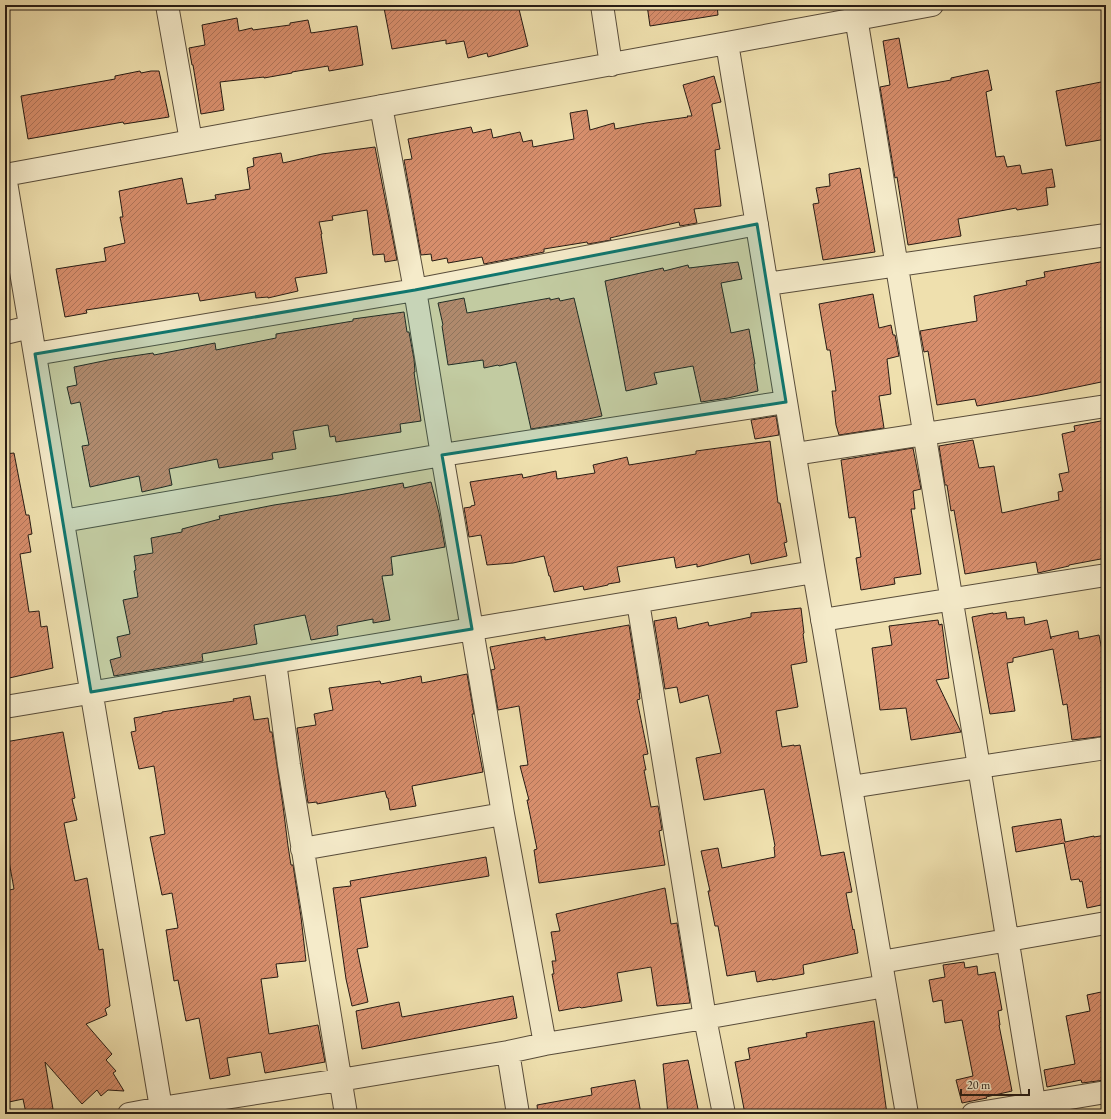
<svg xmlns="http://www.w3.org/2000/svg" width="1111" height="1119" viewBox="0 0 1111 1119" font-family="'EB Garamond',serif">
	<defs>
		<pattern id="building-hatch" width="6" height="6" patternUnits="userSpaceOnUse"><rect width="6" height="6" fill="#d78e6c"/><path d="M-1 1l2-2M0 6l6-6M5 7l2-2" fill="none" stroke="#ae7358"/></pattern>
	</defs>
	<rect width="100%" height="100%" fill="#efe0ae"/>
	<filter id="stains"><feTurbulence type="fractalNoise" baseFrequency=".005" numOctaves="4"/><feColorMatrix values="0 0 0 0 .2 0 0 0 0 .09 0 0 0 0 .02 0 0 0 .5 -.17"/></filter>
	<radialGradient id="worn" r=".72"><stop offset=".6" stop-color="#630" stop-opacity="0"/><stop offset="1" stop-color="#630" stop-opacity=".3"/></radialGradient>
	<path fill="url(#building-hatch)" stroke="#261b14" d="M405,5H430L431,8L451,5H518L528,46L488,57L487,53L468,58L464,41L446,44V40L392,49L384,8Z
		M647,5H717L718,15L650,26Z
		M237,18L239,31L252,28L253,30L290,25V23L308,20L311,33L357,26L363,65L329,71L328,66L292,72V73L264,78V77L220,82L224,110L201,114L193,65H192L189,48L205,45L202,25Z
		M899,38L908,88L951,80V78L988,70L992,90L986,92L996,157L1004,156L1007,167L1020,165L1022,174L1052,169L1055,187L1046,188L1048,205L1017,210L1016,208L958,219L961,236L908,245L897,177L895,178L880,87L890,85L883,41Z
		M140,71L141,73L151,71H159L169,117L124,124L123,122L28,139L21,96L115,79V76Z
		M714,76L721,102L712,104V106L720,149L715,150L721,206L694,209L697,223L680,226L679,222L610,238L611,240L588,244L587,242L544,249V252L484,264L482,257L448,263L447,258L432,261L431,254L421,255L404,160L412,159L408,139L471,127L473,133L491,129L493,138L520,132L523,142L532,140L533,147L574,139L570,113L587,110L590,130L614,123L615,129L646,123L688,117L687,116H692L683,85Z
		M1106,81V120H1102L1106,139L1066,146L1056,91Z
		M375,147L397,260L385,262L384,254L373,255L367,210L332,216L333,220L319,222L322,234H321L327,273L295,278L298,291L268,298V297L256,298L255,292L200,301L198,293L86,310L87,313L65,317L56,269L106,261L104,248L125,243L120,217H123L119,191L182,178L187,204L216,199L215,195L250,189L247,168L254,166L253,158L281,153L283,163L322,154Z
		M860,168L875,252L823,260L813,204L819,203L816,188L830,186L829,174Z
		M1106,261V381L1039,395L977,406L975,399L937,405L928,351L924,352L920,331L977,321L974,296L1027,285L1026,281L1045,277L1044,272Z
		M738,262L742,279L721,283L731,333L749,329L755,364H754L758,391L728,398L701,402L693,366L654,373L657,384L626,391L605,281L663,268L664,271L688,265L689,268Z
		M873,294L879,328L891,325L893,335H895L899,356L887,359L891,394L879,396L884,428L839,435L836,425L832,391H836L830,350H827L819,304Z
		M464,298L467,313L550,298V300L559,298L560,301L574,298L602,416L579,421L531,429L516,362L499,366L498,365L484,368L483,360L448,365L442,326L443,325L438,303Z
		M404,312L407,332H409L414,359L415,372H414L421,421L400,424L401,432L336,442L335,436L330,437L328,425L293,431L296,449L272,453L273,459L219,468L217,459L169,469L172,485L142,492L139,476L90,487L82,446L89,445L80,402L71,404L67,387L77,385L74,367L113,359L153,353L154,355L215,343L216,350L276,338V334L353,321V319Z
		M776,416L779,435L755,439L751,420Z
		M1106,420V558L1069,565V566L1038,573L1036,562L965,574L954,510L951,511L947,485H945L939,446L973,440L979,468L994,466L1002,513L1059,500L1058,492L1063,491L1059,474L1069,472L1062,434L1075,431L1074,426Z
		M770,441L778,503H780L787,542L784,543L787,556L751,564L749,554L697,567V564L676,568L674,557L617,567L620,582L608,584V585L584,590L583,586L554,592L550,576H549L544,556L513,563L487,565L481,535L469,537L464,508L471,507V506L475,505L470,482L522,474L523,478L556,471L557,479L595,473L593,465L627,457L629,465L696,454V451Z
		M913,448L921,489L913,491L915,509H911L921,574L894,578L895,584L861,590L856,558L861,557L855,517L849,518L841,460Z
		M14,453L26,515H29L32,534L28,535L31,552L20,554L29,612L39,611L41,627L47,626L53,668L5,679V454Z
		M431,482L439,513L445,547L391,557L393,575L382,576L390,620L373,623V619L337,626L338,635L311,640L305,615L254,625L257,644L202,654L203,661L114,676L110,660L121,657L117,637L130,634L123,600L138,597L134,571L136,570L134,556L153,553L151,538L182,532V529L220,519L219,516L274,505L339,495L403,483L404,488Z
		M801,608L804,633L803,634L807,662L791,665L798,707L776,711L782,747L794,745V746L800,745L821,856L844,852L852,892L846,893L853,930L854,929L858,953L803,965L804,974L772,980V979L757,982L755,971L727,976L718,926H715L708,891H710L701,851L718,848L722,868L775,857L774,847L775,846L764,789L704,800L696,758L721,753L708,695L680,703L677,687L665,689L654,621L676,617L678,629L708,622L709,626L751,617V613Z
		M1006,612L1007,619L1024,617L1025,625L1047,620L1051,639V637L1078,631L1079,639L1099,635L1106,670V736L1072,740L1067,704L1063,705L1053,649L1013,658V662L1007,663L1015,711L990,714L972,617L993,613V614Z
		M938,620L939,625L942,624L949,678L936,680L961,732L911,740L906,708L880,710L872,648L892,645L889,626Z
		M629,625L640,693H639L640,699L637,700L648,754L643,755L646,770H644L651,807L658,806L662,830L659,831L665,865L539,883L534,850L537,849L527,800H529L520,766L528,765L519,706L498,710L491,670L495,669L490,647L545,637V640Z
		M467,674L474,714H472L483,772L412,786L416,806L390,810L388,798H387L385,791L317,804V802L308,803L297,728L316,725L314,714L333,710L329,688L380,681L381,684L421,676L422,683Z
		M250,696L254,720L268,718L270,732H272L283,806L288,846L291,865H293L301,917L306,961L276,964L278,977L261,979L269,1034L318,1025L325,1062L265,1073L261,1052L227,1058L230,1075L210,1079L199,1018L186,1021L178,980L174,981L166,930L178,928L172,893L162,895L150,837L165,834L154,766L139,769L131,732L136,731L134,718L162,713V712L234,701L233,699Z
		M63,732L75,798L72,799L77,820L64,823L75,881L87,878L99,950L103,949L110,1006L105,1009L107,1015L86,1024L112,1054L106,1060L116,1071L113,1073L124,1091L108,1090L101,1096L97,1090L82,1104L45,1062L53,1109L26,1113L23,1099L9,1102L5,1083V891L14,889L5,839V742Z
		M1061,819L1065,842L1094,836V837L1106,835V904L1087,908L1082,881L1080,882L1079,879L1071,880L1064,843L1016,852L1012,827Z
		M486,857L489,876L360,898L368,947L357,949L368,1002L352,1006L346,979L333,888L351,886L350,881Z
		M665,888L671,924L677,923L690,1003L657,1006L651,967L617,973L622,1001L581,1008L580,1007L559,1011L552,974H554L552,961H556L551,932L560,931L556,914Z
		M964,962L965,968L977,966L978,975L995,972L1002,1010L998,1011L1000,1025H999L1012,1091L986,1097L987,1098L962,1103L956,1080L973,1076L962,1020L945,1023L942,1000L933,1002L929,980L945,977L943,965Z
		M1106,991V1075H1105V1080L1082,1083L1081,1080L1047,1087L1044,1070L1075,1064L1066,1016L1090,1011L1087,995Z
		M513,996L517,1018L362,1049L356,1011L399,1002L402,1017Z
		M874,1021L887,1114H745L735,1062L750,1059L748,1048L807,1037L806,1033Z
		M688,1060L699,1114H668L663,1064Z
		M635,1080L641,1114H538L537,1105L592,1095L591,1088Z"/>
	<g fill="none" stroke-linecap="round" stroke-linejoin="round">
		<g stroke="#584c3a" stroke-width="24">
			<path id="street" d="M167,5L191,141
				M602,5L611,65
				M854,5L1036,1114
				M727,43L814,572L907,1114
				M381,106L415,290L442,455L472,629L503,814L545,1044
				M5,175L727,43L932,5
				M5,176L162,1114
				M767,284L1106,235
				M5,333L30,327
				M35,354L415,290L757,224
				M795,454L1106,406
				M63,521L442,455L786,402
				M638,602L705,1018L724,1114
				M822,620L1106,575
				M275,662L289,765L346,1114
				M5,707L814,572
				M851,787L979,767L1106,748
				M302,849L503,814
				M881,962L1106,923
				M508,1052L518,1114
				M129,1114L161,1108L340,1080L508,1052L545,1044L705,1018L885,986
				M973,1114L1106,1092"/>
		</g>
		<use href="#street" stroke="#f5ebca" stroke-width="22"/>
	</g>
	<path fill="#0f766e" fill-opacity="0.2" stroke="#0f766e" stroke-width="3" stroke-linejoin="round" d="M757,224L786,402L442,455L472,629L91,692L35,354L415,290Z"/>
	<rect width="1111" height="1119" fill="none" stroke="#efe0ae" stroke-width="20"/>
	<rect x="6" y="6" width="1099" height="1107" fill="none" stroke="#261b14" stroke-width="2"/>
	<rect x="10" y="10" width="1091" height="1099" fill="none" stroke="#261b14"/>
	<path d="M961 1089v6h68v-6" fill="none" stroke="#261b14" stroke-width="2"/>
	<text x="967" y="1089" font-size="12" fill="#261b14" stroke="#f5ebca" stroke-width="3" paint-order="stroke">20 m</text>
	<rect width="100%" height="100%" filter="url(#stains)"/>
	<rect width="100%" height="100%" fill="url(#worn)"/>
</svg>
